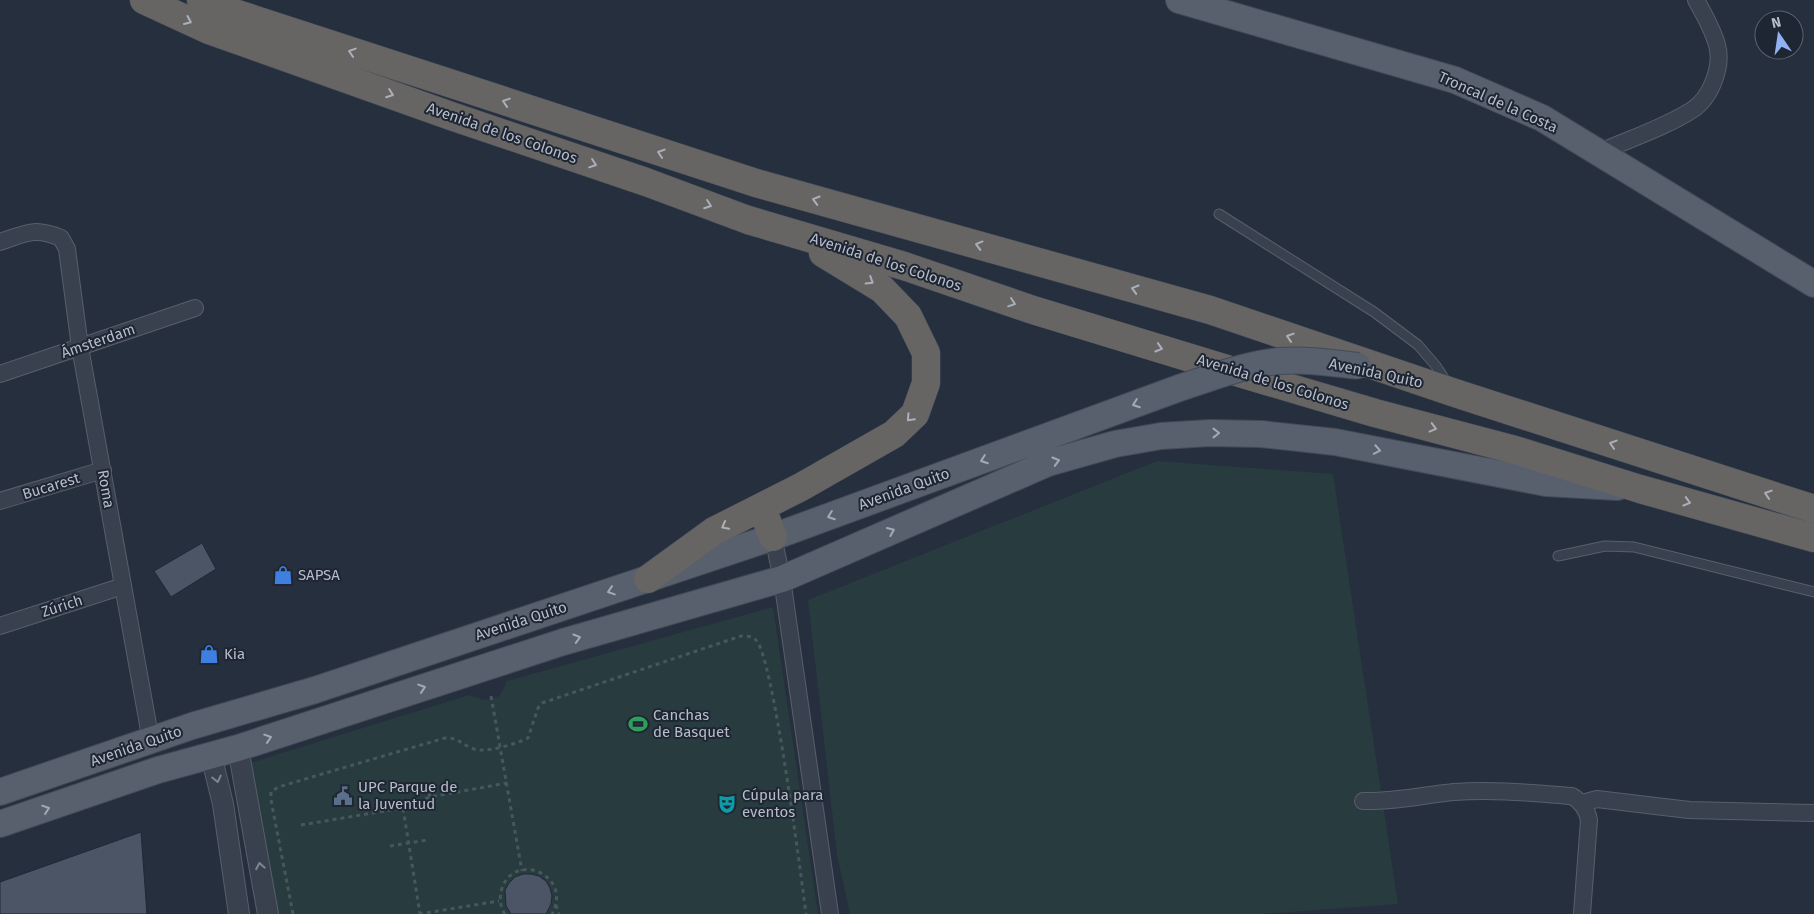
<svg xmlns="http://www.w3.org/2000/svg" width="1814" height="914" viewBox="0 0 1814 914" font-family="'Fira Sans',sans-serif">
	<rect width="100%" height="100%" fill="#262f3e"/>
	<path fill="#283b3f" d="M1157,461L1333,474L1398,904L1262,914H850L837,855L808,600Z
		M773,607L818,914H279L247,764L469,695L483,700L500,696L507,681Z"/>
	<path fill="#4c5566" stroke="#212835" d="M202,543L216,569L171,597L154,571Z
		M141,832L147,914H0V882Z
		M523,874H531L539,876L546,881L550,888L552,896L551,904L546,914H511L506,906L505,890L509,883L515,877Z"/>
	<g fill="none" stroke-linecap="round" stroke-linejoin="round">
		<g stroke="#585f6c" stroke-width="11">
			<path id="service" d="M1219,214L1374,312L1418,345L1436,366L1447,383
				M1558,556L1605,546L1634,547L1814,592"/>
		</g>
		<g stroke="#585f6c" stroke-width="18">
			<path id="minor" d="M1598,153C1629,139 1664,128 1692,110C1711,98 1723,66 1717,45C1713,30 1704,14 1696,0
				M0,242C27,233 34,227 61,238L67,249L80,347L151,741
				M0,374L195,308
				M0,501L103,470
				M773,537L782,579L830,914
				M0,626L123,586
				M1363,801C1394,802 1423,795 1454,792C1493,789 1533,793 1572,796C1582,802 1587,809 1589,820L1582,914
				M1582,803L1597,799L1689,810L1814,813"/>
		</g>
		<g stroke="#585f6c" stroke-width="22">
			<path id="tertiary" d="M238,748L268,914
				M211,755L223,804L239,914"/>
		</g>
		<g stroke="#434a57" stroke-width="28">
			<path id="primary" d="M1179,0L1455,80L1542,118L1814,284
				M0,792L192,726L315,690L773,537L1182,387
				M0,824L158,770L238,748L563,642L782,579L1048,463L1115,444L1161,436L1210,433L1261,434L1335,442L1546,483L1617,487"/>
		</g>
		<g stroke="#454c59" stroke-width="29">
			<path id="trunk" d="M144,0L209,30L451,116L646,182L748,220L904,266L1033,310L1243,374L1375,413L1515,450L1640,489L1814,538
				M201,0L219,8L756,183L1210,310L1452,392L1814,509
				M762,508L773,537
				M648,579L714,531L801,487L894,434L915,414L926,383V353L908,316L882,289L823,253"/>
		</g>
		<path stroke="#46585c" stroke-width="3" stroke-dasharray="4 4" stroke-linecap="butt" d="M491,696L522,871
			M428,785L430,797
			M403,808L430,797L507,783
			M301,825L403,808L420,914
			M390,846L427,840
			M556,905L559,914
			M293,914L271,800V792L278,787L445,738C458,737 462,745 474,749C487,753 516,744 528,738L538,708L542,703L741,636C746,636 752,636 756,640C773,656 801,876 806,914
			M419,914L499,901
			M505,914C500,907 499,897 502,888C515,851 573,875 552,914"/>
		<use href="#service" stroke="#3a414e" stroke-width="9"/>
		<use href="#minor" stroke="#3a414e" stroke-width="16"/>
		<use href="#tertiary" stroke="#3a414e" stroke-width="20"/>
		<use href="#primary" stroke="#58606e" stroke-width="26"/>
		<use href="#trunk" stroke="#666563" stroke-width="28"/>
		<g stroke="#434a57" stroke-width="28" stroke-linecap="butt">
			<path id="primary-bridge" d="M1182,387C1214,377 1246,364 1280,361C1306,359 1332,363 1358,366"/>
		</g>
		<use href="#primary-bridge" stroke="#58606e" stroke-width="26"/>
	</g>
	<defs><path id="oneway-chevron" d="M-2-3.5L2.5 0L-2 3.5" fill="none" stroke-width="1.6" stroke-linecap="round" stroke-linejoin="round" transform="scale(1.25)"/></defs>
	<g stroke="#aaafba">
		<use href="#oneway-chevron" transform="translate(188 21) rotate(24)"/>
		<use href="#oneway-chevron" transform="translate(352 52) rotate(-162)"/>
		<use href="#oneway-chevron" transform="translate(390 94) rotate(20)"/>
		<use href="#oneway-chevron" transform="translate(506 102) rotate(-162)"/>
		<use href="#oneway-chevron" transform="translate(661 153) rotate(-162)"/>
		<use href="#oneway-chevron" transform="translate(593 164) rotate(19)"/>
		<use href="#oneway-chevron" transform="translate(816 200) rotate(-164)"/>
		<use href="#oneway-chevron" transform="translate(708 205) rotate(20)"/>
		<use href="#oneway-chevron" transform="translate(979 245) rotate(-165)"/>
		<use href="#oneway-chevron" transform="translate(870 281) rotate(32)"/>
		<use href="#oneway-chevron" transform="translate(1135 289) rotate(-164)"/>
		<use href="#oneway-chevron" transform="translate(1012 303) rotate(19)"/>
		<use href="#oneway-chevron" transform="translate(1290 337) rotate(-162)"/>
		<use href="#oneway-chevron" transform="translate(1159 348) rotate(17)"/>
		<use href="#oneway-chevron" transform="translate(910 418) rotate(133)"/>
		<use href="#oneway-chevron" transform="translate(1433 428) rotate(15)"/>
		<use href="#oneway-chevron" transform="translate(1613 444) rotate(-162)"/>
		<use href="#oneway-chevron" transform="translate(1768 494) rotate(-162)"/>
		<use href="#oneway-chevron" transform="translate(1687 502) rotate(16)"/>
		<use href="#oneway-chevron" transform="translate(725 526) rotate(152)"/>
	</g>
	<g stroke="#a3aab7">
		<use href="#oneway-chevron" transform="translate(1136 404) rotate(160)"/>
		<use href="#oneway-chevron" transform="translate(1216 433)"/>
		<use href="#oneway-chevron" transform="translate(1377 450) rotate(11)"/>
		<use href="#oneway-chevron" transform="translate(984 460) rotate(160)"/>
		<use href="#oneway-chevron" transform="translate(1056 461) rotate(-16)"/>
		<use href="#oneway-chevron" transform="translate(831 516) rotate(160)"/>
		<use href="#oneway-chevron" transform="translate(891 531) rotate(-23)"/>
		<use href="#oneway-chevron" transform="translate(611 591) rotate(162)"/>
		<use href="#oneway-chevron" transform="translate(577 638) rotate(-16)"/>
		<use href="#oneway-chevron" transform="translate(422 688) rotate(-18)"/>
		<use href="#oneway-chevron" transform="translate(268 738) rotate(-18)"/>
		<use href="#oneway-chevron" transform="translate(46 809) rotate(-19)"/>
	</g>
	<g stroke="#7e8592">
		<use href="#oneway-chevron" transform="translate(217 779) rotate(77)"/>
		<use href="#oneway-chevron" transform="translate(260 866) rotate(-100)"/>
	</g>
	<defs>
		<g id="shop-bare" transform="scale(1.5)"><path d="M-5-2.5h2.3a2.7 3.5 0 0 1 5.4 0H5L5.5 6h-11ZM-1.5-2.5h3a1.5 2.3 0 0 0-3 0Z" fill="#3f7fe0" stroke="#1f2633" stroke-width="2.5" paint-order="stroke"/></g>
		<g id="stadium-bare" transform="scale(1.5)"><path d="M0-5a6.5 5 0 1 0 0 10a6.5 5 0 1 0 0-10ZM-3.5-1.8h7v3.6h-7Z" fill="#2e9e5b" stroke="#1f2633" stroke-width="2.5" paint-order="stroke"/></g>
		<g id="civic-bare" transform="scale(1.5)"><path d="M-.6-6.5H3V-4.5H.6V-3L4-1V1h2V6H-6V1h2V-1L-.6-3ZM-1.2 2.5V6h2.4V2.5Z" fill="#5c6f8a" stroke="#1f2633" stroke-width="2.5" paint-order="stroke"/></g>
		<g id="theatre-bare" transform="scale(1.5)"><path d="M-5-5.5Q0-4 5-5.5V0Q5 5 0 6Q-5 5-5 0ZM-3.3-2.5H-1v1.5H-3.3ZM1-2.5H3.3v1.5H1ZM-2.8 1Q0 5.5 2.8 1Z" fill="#0f9aa8" stroke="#1f2633" stroke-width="2.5" paint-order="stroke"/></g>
	</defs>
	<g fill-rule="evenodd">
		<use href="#shop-bare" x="283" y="575"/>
		<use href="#shop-bare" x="209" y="654"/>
		<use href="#stadium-bare" x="638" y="724"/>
		<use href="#civic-bare" x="343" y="796"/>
		<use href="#theatre-bare" x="727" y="804"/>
	</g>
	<g text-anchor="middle" stroke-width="4" stroke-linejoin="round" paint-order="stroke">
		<g font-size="15" fill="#b6bcc9" stroke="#1f2633">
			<text transform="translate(1498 102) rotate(24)" y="5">Troncal de la Costa</text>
			<text transform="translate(502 133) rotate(19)" y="5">Avenida de los Colonos</text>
			<text transform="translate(886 262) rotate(18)" y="5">Avenida de los Colonos</text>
			<text transform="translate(98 341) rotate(-19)" y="5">Ámsterdam</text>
			<text transform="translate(1376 373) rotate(12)" y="5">Avenida Quito</text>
			<text transform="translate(1273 382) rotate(17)" y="5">Avenida de los Colonos</text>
			<text transform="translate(51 486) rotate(-17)" y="5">Bucarest</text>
			<text transform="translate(106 489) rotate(80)" y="5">Roma</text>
			<text transform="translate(904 489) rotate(-20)" y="5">Avenida Quito</text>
			<text transform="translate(62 606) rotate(-18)" y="5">Zúrich</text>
			<text transform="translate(521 621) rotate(-18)" y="5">Avenida Quito</text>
			<text transform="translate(136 746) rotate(-19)" y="5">Avenida Quito</text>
		</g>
		<g font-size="15" fill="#b6bcc9" stroke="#1f2633" text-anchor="start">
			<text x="298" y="580">SAPSA</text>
			<text x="224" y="659">Kia</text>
			<text x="653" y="720">Canchas<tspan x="653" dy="17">de Basquet</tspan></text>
			<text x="358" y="792">UPC Parque de<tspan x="358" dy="17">la Juventud</tspan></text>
			<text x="742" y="800">Cúpula para<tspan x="742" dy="17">eventos</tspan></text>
		</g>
	</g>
	<g transform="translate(1779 35) rotate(347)"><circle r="24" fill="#1f2633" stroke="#5b626f"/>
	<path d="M0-4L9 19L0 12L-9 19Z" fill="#92b1f2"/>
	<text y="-8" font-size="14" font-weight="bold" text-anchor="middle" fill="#b6bcc9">N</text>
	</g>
</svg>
